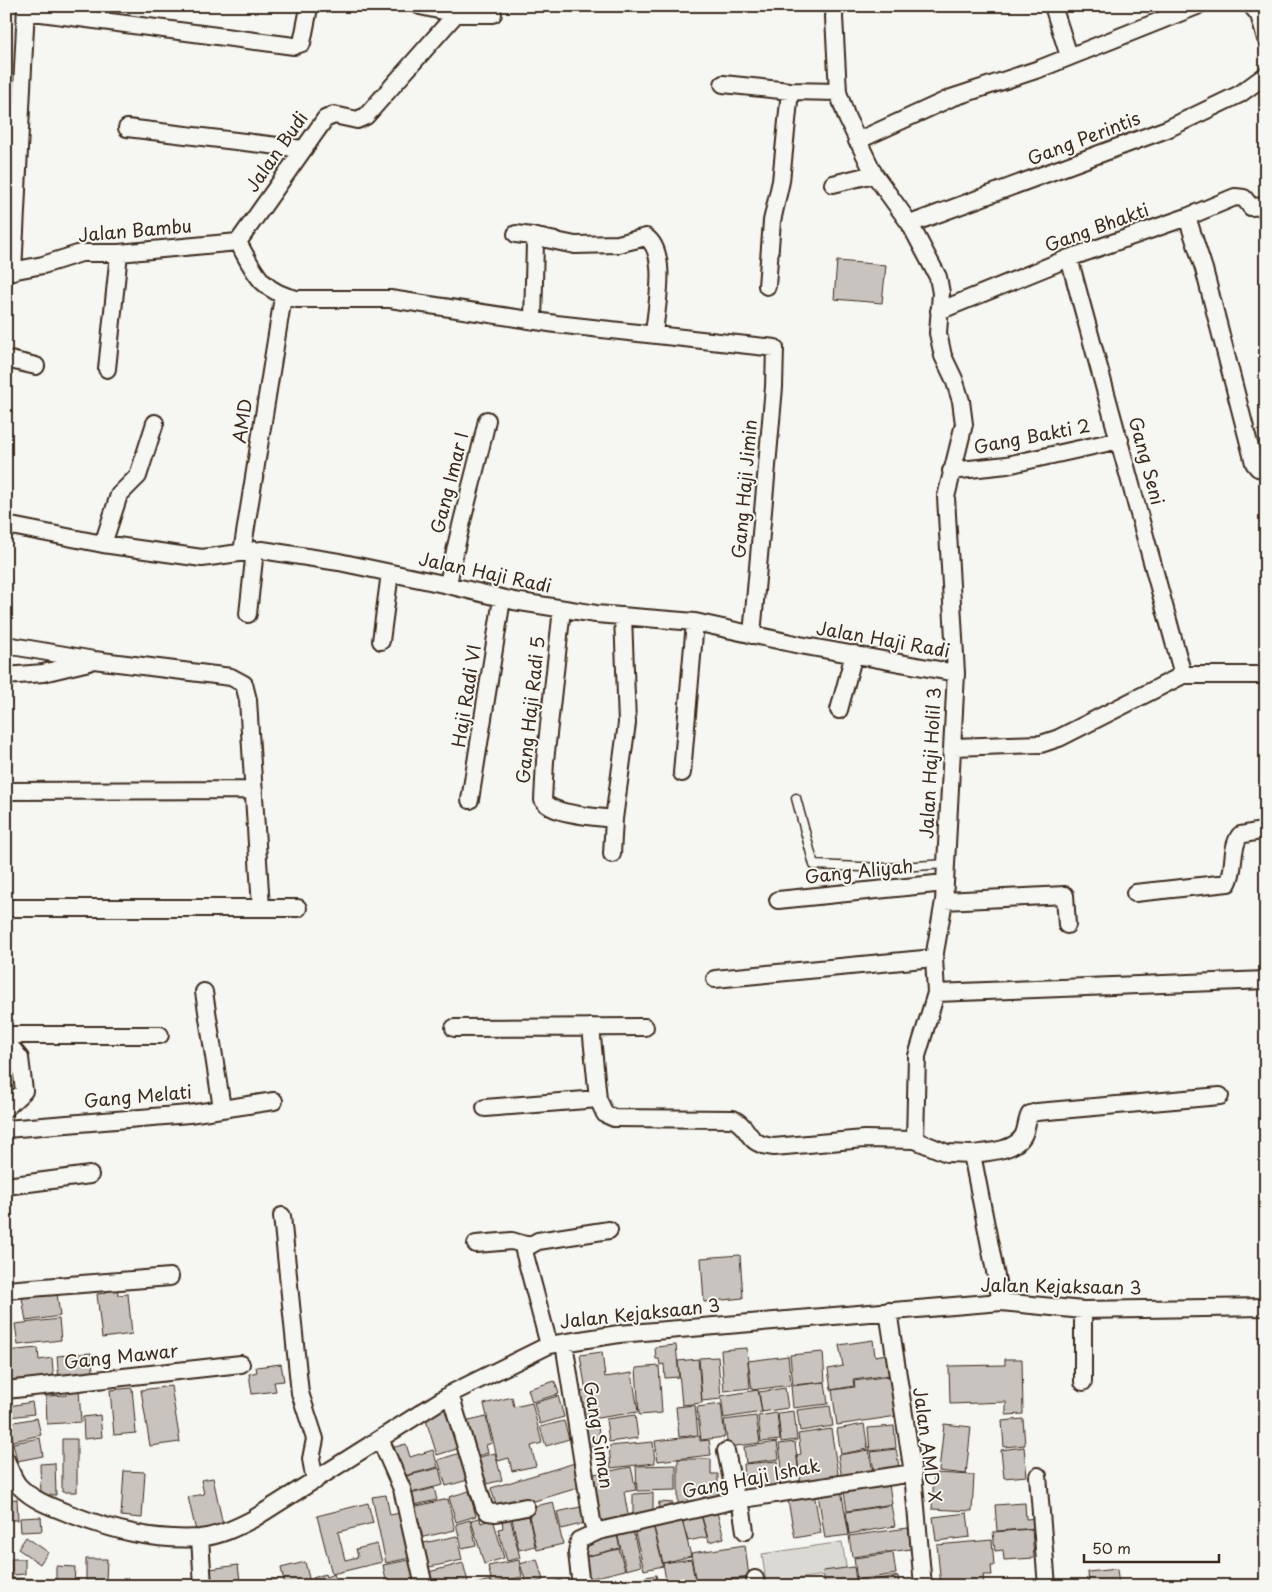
<svg xmlns="http://www.w3.org/2000/svg" width="1272" height="1592" viewBox="0 0 1272 1592" font-family="'Playpen Sans',sans-serif">
	<rect width="100%" height="100%" fill="#f6f6f2"/>
	<filter id="ink" filterUnits="userSpaceOnUse"><feTurbulence type="fractalNoise" baseFrequency=".02" numOctaves="2"/><feDisplacementMap in="SourceGraphic" scale="10" xChannelSelector="R" yChannelSelector="G"/><feConvolveMatrix kernelMatrix="1 2 1 2 8 2 1 2 1" color-interpolation-filters="sRGB"/></filter>
	<g filter="url(#ink)">
		<path fill="#dad9d3" stroke="#8a8278" d="M842,1542L847,1572L766,1583L762,1554Z"/>
		<path fill="#c8c3be" stroke="#3b2a1e" d="M837,261L886,265L882,303L834,299Z
			M740,1255L743,1298L704,1302L701,1258Z
			M117,1286L118,1295L128,1294L132,1334L102,1338L97,1294L106,1293L105,1288Z
			M57,1293L60,1316L26,1321L22,1298Z
			M59,1319L61,1340L18,1345L15,1324Z
			M873,1340L875,1356L887,1354L890,1375L853,1380L854,1386L831,1390L828,1369L843,1366L839,1345Z
			M676,1345L679,1377L665,1378L664,1364L660,1365L659,1359H656L655,1347Z
			M38,1348L39,1360L52,1358L54,1382L34,1384L33,1378L9,1380L6,1351Z
			M747,1348L750,1388L724,1391L721,1350Z
			M602,1352L605,1377L632,1373L638,1412L577,1421L573,1393L586,1391L580,1355Z
			M823,1352L825,1382L793,1385L790,1355Z
			M91,1353L94,1378L59,1382L57,1356Z
			M788,1356L791,1385L752,1390L748,1361Z
			M718,1357L721,1399L702,1401L699,1358Z
			M698,1359L702,1403L682,1405L678,1361Z
			M1005,1359H1022L1023,1414L1006,1415V1402L950,1404L949,1366L1005,1365Z
			M281,1364L284,1381L274,1382L276,1391L252,1394L249,1374L257,1372L256,1367Z
			M659,1366L662,1413L639,1415L636,1368Z
			M891,1376L897,1416L837,1425L832,1390L855,1387L854,1381Z
			M555,1381L559,1394L532,1402L528,1389Z
			M825,1382L828,1404L793,1408L791,1386Z
			M171,1386L180,1442L150,1446L141,1390Z
			M132,1388L136,1433L114,1435L110,1390Z
			M785,1388L788,1408L762,1412L759,1392Z
			M67,1389H79L81,1422L47,1424L46,1396L67,1395Z
			M758,1390L762,1412L724,1418L721,1396Z
			M558,1396L564,1417L540,1424L534,1403Z
			M512,1397L514,1407L532,1403L542,1443L531,1446L536,1466L512,1471L509,1458L498,1461L484,1404Z
			M32,1402L34,1414L10,1417L9,1406Z
			M721,1404L725,1437L701,1440L697,1407Z
			M695,1405L698,1435L679,1437L676,1407Z
			M449,1406L463,1447L437,1455L424,1414Z
			M830,1406L833,1426L800,1431L797,1410Z
			M794,1411L797,1440L781,1442L778,1413Z
			M777,1413L780,1440L761,1442L758,1416Z
			M100,1415L102,1437L84,1439L83,1417Z
			M635,1415L638,1438L609,1442L606,1419Z
			M756,1416L760,1443L728,1447L724,1420Z
			M486,1417L492,1443L486,1445L488,1453L474,1457L465,1422Z
			M37,1418L41,1435L13,1441L9,1423Z
			M1023,1419L1025,1445L1004,1447L1002,1421Z
			M564,1421L569,1439L546,1446L540,1427Z
			M864,1424L868,1449L841,1454L837,1429Z
			M944,1424L971,1427L966,1474L939,1471Z
			M598,1425L600,1445L582,1447L579,1427Z
			M894,1426L896,1448L870,1451L868,1428Z
			M831,1429L839,1480L801,1486L797,1455L801,1454L798,1434Z
			M700,1436V1441L709,1440L711,1455L658,1461L655,1441Z
			M40,1438L43,1456L17,1461L13,1443Z
			M62,1439H77V1492H62Z
			M653,1442L655,1463L611,1468L609,1446Z
			M777,1442L779,1459L746,1463L744,1447Z
			M795,1442L799,1475L783,1477L779,1444Z
			M406,1444L410,1457L433,1450L438,1467L400,1477L391,1448Z
			M1024,1447L1027,1476L1004,1478L1001,1450Z
			M896,1449L899,1467L874,1471L871,1452Z
			M869,1450L873,1473L842,1479L838,1455Z
			M460,1453L468,1480L446,1486L438,1460Z
			M495,1453L502,1480L483,1485L476,1458Z
			M678,1459H711V1474H718V1502H703V1492H688V1504H678Z
			M778,1461L781,1490L759,1493L757,1480L745,1482L744,1464Z
			M55,1463L56,1495H41L40,1464Z
			M575,1463L581,1487L498,1512L491,1488Z
			M676,1465V1490L637,1491L636,1466Z
			M631,1467L636,1490L624,1492L629,1520L599,1526L589,1475Z
			M439,1468L443,1485L410,1493L406,1476Z
			M124,1471L145,1472L142,1518L121,1516Z
			M934,1473L974,1475L972,1511L932,1509Z
			M213,1478L223,1525L196,1531L188,1497L204,1494L201,1480Z
			M888,1478L892,1504L847,1511L843,1485Z
			M840,1484L849,1535L825,1538L817,1488Z
			M434,1488L437,1500L410,1506L407,1495Z
			M469,1491L476,1516L456,1522L449,1497Z
			M797,1491L814,1493L821,1533L795,1538L788,1501L799,1499Z
			M653,1493V1517L633,1518V1494Z
			M386,1495L390,1515L400,1513L410,1558L386,1563L372,1497Z
			M17,1499L18,1520H6V1500Z
			M448,1499L455,1530L415,1539L408,1508Z
			M553,1502L563,1544L537,1550L527,1508Z
			M659,1502L673,1503L672,1515L658,1514Z
			M368,1503L373,1523L338,1532L345,1560L358,1557L356,1549L377,1544L382,1562L332,1574L317,1516Z
			M1025,1503L1026,1519L1037,1518V1528L997,1531L995,1505Z
			M891,1505L895,1526L849,1534L846,1512Z
			M585,1506L589,1522L561,1529L557,1512Z
			M716,1509L724,1538L709,1542L701,1513Z
			M967,1513L970,1537L936,1541L933,1517Z
			M701,1515L707,1537L688,1541L682,1520Z
			M529,1516L535,1546L519,1550L512,1519Z
			M681,1516L691,1556L663,1563L653,1523Z
			M41,1517L42,1531L21,1532L20,1518Z
			M510,1517L520,1558L507,1561L498,1529L503,1528L502,1519Z
			M480,1518L481,1523L493,1519L504,1558L484,1564L471,1520Z
			M470,1520L476,1545L462,1548L456,1524Z
			M652,1521L663,1566L644,1570L633,1525Z
			M632,1526L641,1566L626,1570L616,1529Z
			M908,1528L911,1549L852,1557L849,1536Z
			M1032,1529L1034,1558L1004,1560L1003,1550L995,1551L993,1532Z
			M616,1532L620,1548L584,1557L580,1541Z
			M457,1536L462,1560L425,1568L419,1544Z
			M26,1537L48,1552L40,1564L18,1549Z
			M992,1540L994,1566H991L992,1575H983L984,1584L941,1586L937,1545Z
			M745,1545L749,1577L696,1584L691,1553Z
			M619,1549L625,1570L584,1580L579,1558Z
			M893,1553L896,1574L857,1580L854,1558Z
			M11,1559H25V1574L12,1575Z
			M86,1559H107L106,1581H86Z
			M414,1559L419,1585L387,1586L383,1565Z
			M537,1559L543,1580L527,1585L520,1564Z
			M691,1559L696,1586H667L663,1563Z
			M519,1560L522,1577L492,1583L488,1566Z
			M305,1562L311,1586H285L281,1568Z
			M463,1563L468,1582L456,1586H429L425,1573Z
			M238,1565L240,1581L212,1585L210,1569Z
			M56,1566L75,1567L74,1586H56Z
			M854,1567L857,1586H825L823,1571Z
			M1117,1569L1119,1586H1089L1088,1572Z
			M325,1574L326,1577L334,1574L338,1586H315L313,1578Z
			M656,1575L658,1586H614L613,1584Z
			M898,1576L899,1584L916,1582L917,1586H859V1582Z
			M9,1578L49,1579V1586H9Z
			M746,1579L747,1586H726V1582Z
			M275,1580L277,1586H248Z
			M490,1580L492,1586H469Z
			M561,1580L562,1586H535Z
			M612,1582L613,1586H594Z"/>
		<g fill="none" stroke-linecap="round" stroke-linejoin="round">
			<g stroke="#3b2a1e" stroke-width="11">
				<path id="service" d="M796,798L814,865L885,868L946,864"/>
			</g>
			<g stroke="#3b2a1e" stroke-width="20">
				<path id="minor" d="M420,6L457,14H493
					M1053,6L1069,56
					M1252,6L1259,15L1266,39
					M26,11L294,46L302,43L308,13
					M723,84L790,91L838,92
					M127,128L303,149
					M857,141L951,98L1039,69L1197,6
					M833,184L874,174
					M1187,217L1204,269L1254,463L1258,468L1266,470
					M910,224L1167,129L1240,94L1266,75
					M516,234L532,236L535,243L533,321
					M532,236L575,245L618,244L646,237C669,253 656,308 654,334
					M238,242C254,271 261,292 297,299H390L556,324L775,348L774,387L752,635
					M238,242L325,119L334,115L357,120L366,116L463,6
					M1069,258L1183,675
					M6,272L43,265L81,253H119L238,242
					M13,272L26,6
					M767,286L772,221L781,181L790,91
					M939,311L1069,258L1187,217L1235,197L1244,198L1251,207L1266,206
					M6,359L36,366
					M107,369L119,253
					M951,471L1007,465L1120,440
					M6,525L103,544L202,558L262,550L339,562L448,585L514,601L596,614L695,622L800,645L956,673
					M103,544L119,495L138,476L155,423
					M242,552L283,297
					M448,585C458,529 475,476 487,420
					M562,609L545,761L543,800C551,815 598,817 614,819
					M248,614L255,550
					M381,641L390,573
					M6,645L94,660L231,677L244,684L248,700L261,908
					M6,676L43,673L89,662
					M839,710L854,654
					M954,747L1041,744L1059,738L1183,675H1266
					M682,773L695,622
					M6,791L254,790
					M470,800L502,599
					M612,854L614,819L627,723L623,616
					M1135,893L1228,883C1236,868 1230,849 1240,835L1266,830
					M778,900L945,883
					M944,901L1065,895L1067,925
					M6,908H298
					M715,979L934,958
					M204,992L222,1108
					M936,993L1266,980
					M591,1027L598,1099L605,1114L614,1118L733,1119C753,1129 744,1144 774,1147L864,1139L915,1140L917,1056L936,993L934,958L944,901L946,864L956,673L946,497L964,424L961,401L954,379L943,356L938,333L941,293L938,277L910,224L874,174L847,118L838,92L834,17L835,6
					M454,1028L645,1027
					M6,1035H160
					M6,1041L20,1058L24,1091L6,1108
					M485,1108L598,1099
					M6,1129L189,1114L274,1101
					M915,1140L947,1153L972,1154L1001,1302
					M972,1154C988,1152 1014,1151 1023,1136C1027,1129 1026,1121 1030,1114L1037,1112L1220,1096
					M6,1186L90,1175
					M282,1216L300,1393L315,1439L311,1459L315,1481
					M476,1244L512,1241L529,1246
					M6,1290L170,1277
					M888,1311L913,1473L923,1586
					M564,1343L592,1521L595,1529L599,1531
					M549,1345L524,1251L529,1246L538,1241L609,1230
					M1083,1382V1310
					M6,1390L241,1364
					M450,1394L484,1507L488,1512L496,1513L526,1507
					M380,1439L402,1489L424,1586
					M726,1451L736,1500
					M6,1460C10,1469 13,1480 20,1487C34,1501 52,1507 70,1514C112,1530 154,1541 200,1538C219,1536 236,1528 253,1519L454,1392L549,1345L619,1334L1001,1302L1083,1310L1266,1307
					M1038,1476L1047,1586
					M740,1499L745,1531
					M200,1538L203,1586
					M755,1579L756,1586
					M581,1586L577,1553L579,1540L599,1531L736,1500L913,1473"/>
			</g>
			<use href="#service" stroke="#f6f6f2" stroke-width="8"/>
			<use href="#minor" stroke="#f6f6f2" stroke-width="16"/>
		</g>
	</g>
	<g text-anchor="middle" stroke-width="4" stroke-linejoin="round" paint-order="stroke">
		<g font-size="18" fill="#3b2a1e" stroke="#f6f6f2">
			<text transform="translate(1084 139) rotate(-21)" y="6">Gang Perintis</text>
			<text transform="translate(277 152) rotate(-55)" y="6">Jalan Budi</text>
			<text transform="translate(1097 228) rotate(-20)" y="6">Gang Bhakti</text>
			<text transform="translate(135 231) rotate(-5)" y="6">Jalan Bambu</text>
			<text transform="translate(243 421) rotate(-81)" y="6">AMD</text>
			<text transform="translate(1032 437) rotate(-11)" y="6">Gang Bakti 2</text>
			<text transform="translate(1146 461) rotate(75)" y="6">Gang Seni</text>
			<text transform="translate(450 483) rotate(-76)" y="6">Gang Imar I</text>
			<text transform="translate(745 489) rotate(-85)" y="6">Gang Haji Jimin</text>
			<text transform="translate(485 573) rotate(12)" y="6">Jalan Haji Radi</text>
			<text transform="translate(883 640) rotate(10)" y="6">Jalan Haji Radi</text>
			<text transform="translate(467 696) rotate(-81)" y="6">Haji Radi VI</text>
			<text transform="translate(531 710) rotate(-84)" y="6">Gang Haji Radi 5</text>
			<text transform="translate(931 763) rotate(-87)" y="6">Jalan Haji Holil 3</text>
			<text transform="translate(859 872) rotate(-6)" y="6">Gang Aliyah</text>
			<text transform="translate(138 1097) rotate(-5)" y="6">Gang Melati</text>
			<text transform="translate(1061 1287) rotate(1)" y="6">Jalan Kejaksaan 3</text>
			<text transform="translate(640 1314) rotate(-6)" y="6">Jalan Kejaksaan 3</text>
			<text transform="translate(121 1357) rotate(-6)" y="6">Gang Mawar</text>
			<text transform="translate(598 1435) rotate(81)" y="6">Gang Siman</text>
			<text transform="translate(927 1445) rotate(82)" y="6">Jalan AMD X</text>
			<text transform="translate(751 1479) rotate(-11)" y="6">Gang Haji Ishak</text>
		</g>
	</g>
	<rect width="1272" height="1592" fill="none" stroke="#f6f6f2" stroke-width="25"/>
	<rect x="12" y="12" width="1247" height="1567" fill="none" stroke="#3b2a1e" stroke-width="2" filter="url(#ink)"/>
	<path d="M1084 1554v8h135v-8" fill="none" stroke="#3b2a1e" stroke-width="2.5"/>
	<text x="1092" y="1554" font-size="15" fill="#3b2a1e" stroke="#f6f6f2" stroke-width="4" paint-order="stroke">50 m</text>
</svg>
